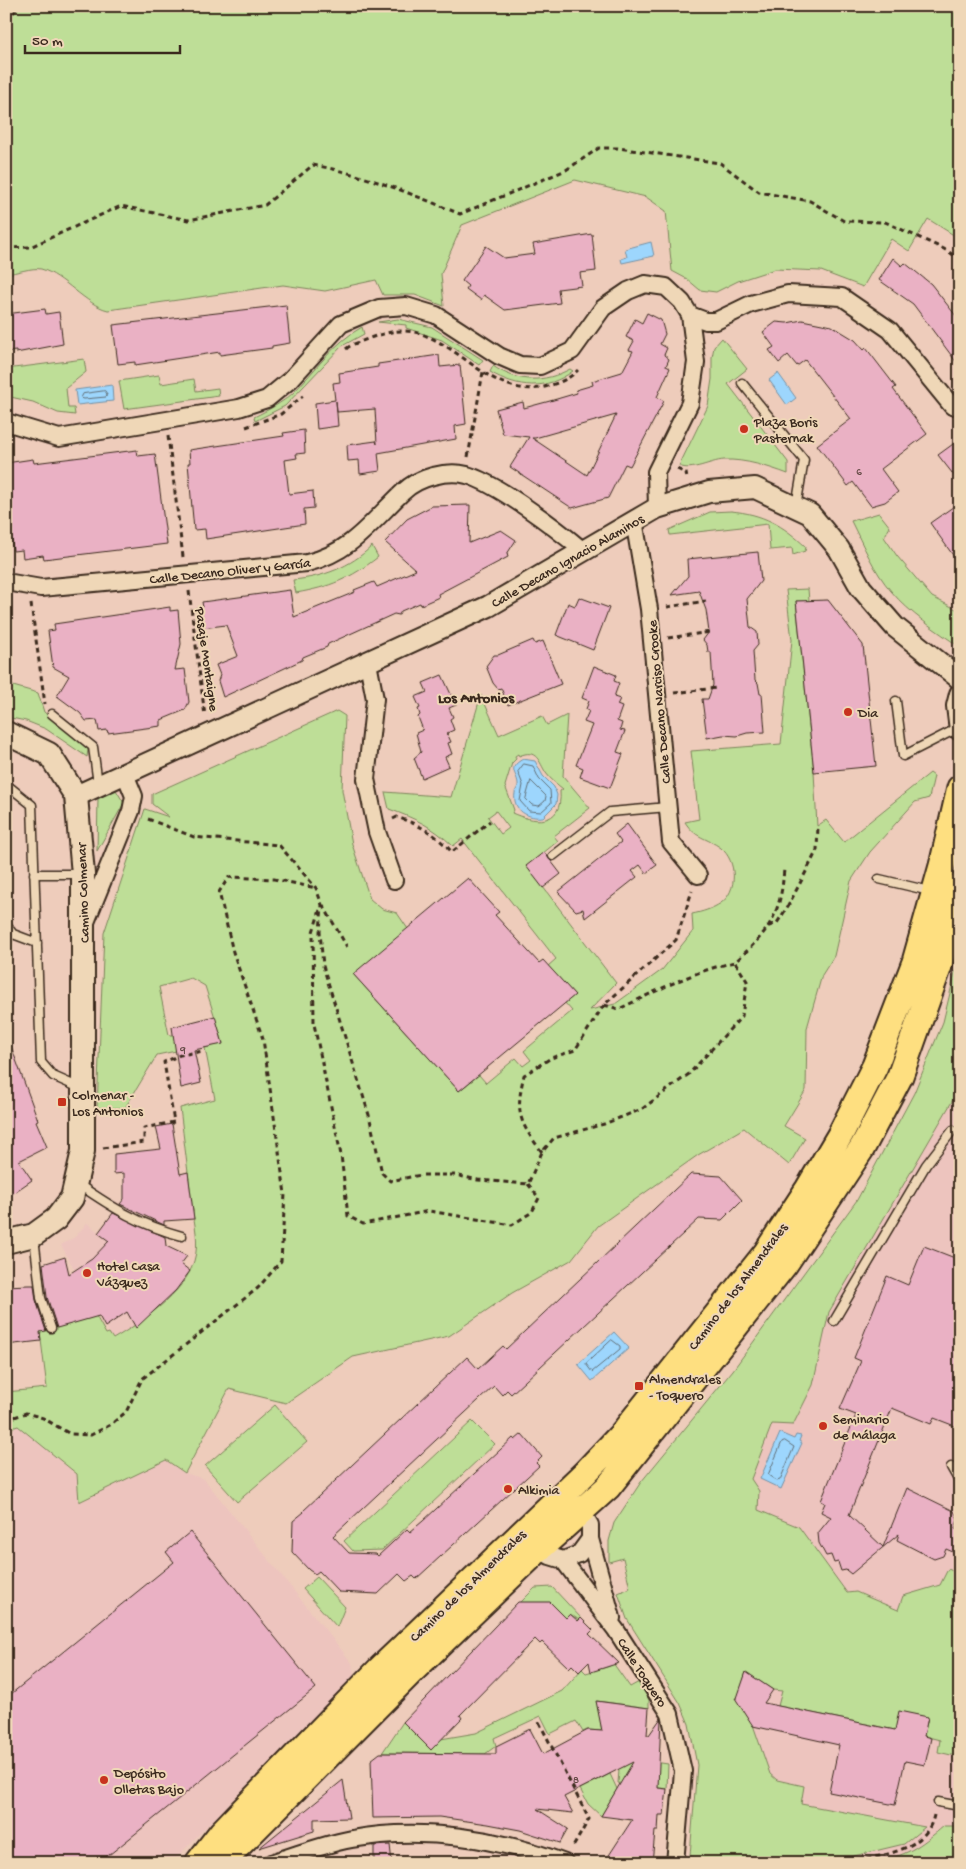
<svg xmlns="http://www.w3.org/2000/svg" width="966" height="1869" viewBox="0 0 966 1869" font-family="'Gochi Hand',sans-serif">
	<rect width="100%" height="100%" fill="#ecb"/>
	<filter id="ink" filterUnits="userSpaceOnUse"><feTurbulence type="fractalNoise" baseFrequency=".02" numOctaves="2"/><feDisplacementMap in="SourceGraphic" scale="10" xChannelSelector="R" yChannelSelector="G"/><feConvolveMatrix kernelMatrix="1 2 1 2 8 2 1 2 1" color-interpolation-filters="sRGB"/></filter>
	<g filter="url(#ink)">
		<path fill="#edc4be" d="M960,952V1863H690L697,1765L694,1742L680,1703L627,1619L618,1593L630,1588L623,1558L609,1562V1541L614,1523L641,1482L733,1370L857,1200L914,1093L943,1022Z
			M87,1223L175,1292L143,1321L113,1339L61,1245L75,1237Z
			M18,1426L77,1474L79,1502L166,1460L185,1473L204,1479L352,1663L354,1676L171,1863H6V1430Z"/>
		<path fill="#bede97" stroke="#7c845a" fill-rule="evenodd" d="M6,6H960V239L928,219L909,251L891,239L863,287L821,271L775,269L738,281L716,292L700,290L687,279L672,271L666,211L646,197L575,180L462,225L441,274L444,306L415,295H383L376,280L325,291L283,285L108,310C86,305 63,275 41,269C32,267 16,273 6,274Z
			M398,319L432,327L483,360L479,365L442,340L406,328V325L378,322Z
			M362,327L364,334L342,346L285,406L255,421L254,417C268,410 282,403 293,393C316,370 333,343 362,327Z
			M722,338L747,369L728,384L788,462V474C769,467 745,459 724,460C710,461 692,472 679,466L708,406L712,379V357L714,347Z
			M84,359L86,372L66,388L68,408H74L75,415L58,413L33,402L6,396V369Z
			M493,366C518,383 544,383 570,369L573,371C546,391 518,388 490,372Z
			M159,375L161,384L194,379L196,391L218,388L219,396L124,409L119,381Z
			M731,511C763,514 783,525 806,547L805,551L793,555L792,548L770,550L768,524L670,535L669,530L710,512Z
			M879,513L890,527L884,537L897,556L932,597L960,611V647C936,630 910,614 891,591C874,571 863,545 851,521Z
			M372,546L378,557C350,579 330,587 296,593L293,580C324,577 350,567 372,546Z
			M808,589L809,601H796L814,772L817,826L826,820L844,842L930,773L934,776L929,798L915,802L870,852L851,881L834,956L822,975L807,1028L806,1090L784,1126L805,1138L789,1165L744,1128L698,1155L598,1226L571,1260L512,1293L449,1336L353,1357L286,1403L229,1389L185,1473L166,1460L79,1502L77,1474L18,1426L6,1430V1392L47,1388L40,1332L96,1316L106,1334L109,1333L113,1339C140,1323 185,1293 194,1261C200,1242 194,1224 192,1205C188,1172 184,1141 180,1108L215,1099L205,1048L223,1043L205,986L191,978L159,987L169,1035H174L176,1051L157,1055L125,1108H97L104,933L145,809L169,817L152,804V794L337,711L345,716L342,790L352,844L370,899L382,909L397,913L408,929L354,975L459,1091L479,1075L486,1083L516,1058L523,1066L531,1060L524,1051L572,1011L565,1003L575,995L548,966L556,959L462,839L453,846C432,826 416,819 389,809L385,792L451,797L481,695L499,735L542,716L547,725L567,715L563,776L590,808L554,836L558,841L527,866L616,983L590,1010L615,1004L662,970L693,931L692,914C702,912 712,909 721,903C738,891 737,861 721,848C706,837 696,839 685,822L699,819L691,751L781,744L792,640L786,590ZM518,754L519,756C537,748 539,762 546,773C550,779 558,785 563,789L560,791C563,828 532,822 512,813L514,810L505,786L512,763L516,759L515,756ZM496,811L509,828L501,834L488,817Z
			M6,684L38,693L44,712L88,749L87,757L46,729L26,721L6,717Z
			M116,790L124,803L97,851L98,798Z
			M960,952V1079L957,1093L829,1312L813,1385L793,1425L772,1424L751,1479L759,1491L758,1510L799,1527L847,1593L856,1592L898,1610L903,1596L940,1585L948,1569L960,1574V1757L938,1752L940,1740L924,1736L928,1717L895,1730L778,1706L782,1691L773,1690L746,1672L737,1700L752,1722L770,1774L777,1780L804,1786L801,1804L925,1827L904,1844L825,1863H712L690,1856L697,1765L689,1724L680,1703L627,1619L618,1593L630,1588L623,1558L609,1562V1541L614,1523L641,1482L733,1370L857,1200L914,1093L943,1022Z
			M275,1405L307,1442L237,1502L205,1466Z
			M472,1421L495,1444L382,1550L353,1551L344,1541Z
			M317,1577L345,1607L337,1627L303,1589Z
			M552,1587L581,1618L579,1620L570,1614L566,1618L521,1602L535,1588Z
			M613,1663L630,1687L639,1682L649,1700V1708L597,1701L602,1731L587,1730L583,1732L576,1721L550,1734L541,1716L494,1738L496,1746L485,1754L382,1753L403,1722L423,1742L476,1733L562,1691L582,1669L586,1673L610,1666Z
			M620,1757L668,1764L667,1789L618,1783Z
			M610,1774L617,1789L601,1816L588,1804L580,1789Z
			M944,1826H960V1863H874C907,1855 918,1848 944,1826Z"/>
		<path fill="#9dd6fd" stroke="#7691a4" d="M651,242L654,256L622,263L621,259L627,257L625,249Z
			M778,373L796,398L787,405L769,380Z
			M112,385L113,401L77,405L75,390Z
			M523,759L535,761L543,776L554,787L557,795L556,804L543,817C529,819 512,811 515,793C515,791 517,789 518,786C519,774 505,769 523,759Z
			M614,1332L629,1348L592,1381L578,1364Z
			M780,1433L794,1439L796,1435L801,1436L799,1441L802,1443L781,1489L760,1479Z"/>
		<g fill="none" stroke-linecap="round" stroke-linejoin="round">
			<path stroke="#626f77" stroke-width="1" d="M105,391L107,394L106,397L84,399L81,398L83,394Z
				M524,764L533,766L539,779L550,790L551,803L541,812L529,811L520,801L523,785L518,772Z
				M531,781L546,796L545,801L539,806L532,805L526,799Z
				M612,1340L620,1346V1349L592,1372L586,1364Z
				M785,1441L794,1447L780,1480L777,1481L768,1475L782,1442Z"/>
		</g>
		<path fill="#eab1c4" stroke="#3b2a1e" fill-rule="evenodd" d="M592,234L596,271L580,273L582,286L558,289L560,303L505,310L484,295L481,300L466,289L468,286L462,281L486,246L504,258L535,254L533,244Z
			M893,258L902,266L905,263L931,284L960,321V367L913,304L879,280Z
			M286,305L290,343L272,346V348L220,355V352L135,365V362L118,364L113,325Z
			M45,309L46,314L59,312L63,344L16,353V351L6,352V314Z
			M647,313L661,320L665,334L660,344L667,348L664,355L669,359L666,366L670,368L657,397L664,401L630,466L625,464L608,498L572,508L510,467L529,437L503,434L496,409L523,402L524,408L550,401L577,393L576,390L593,385L592,381L622,372L633,351L629,350L634,341L626,337L635,319L642,323ZM616,415L587,475L532,438H535Z
			M802,320L832,326L855,340L864,350L866,348L896,387L893,389L927,434L881,469L898,492L885,502L871,506L853,482L848,486L817,445L851,419L805,360L797,366L788,355L779,363L769,350L774,347L763,332L776,322L787,323Z
			M439,355L440,367L460,365L466,424L455,426L456,439L378,453L380,471L360,474L359,460L348,461L347,445L376,441L377,444L375,409L337,412L336,401L338,426L317,429L315,403L335,400L333,383L340,382L339,373L378,367V364Z
			M304,430L305,453L296,454L297,458L285,460L289,494L313,491L314,508L304,509L305,524L206,539L205,529L194,530L188,463H190L189,450L284,436L283,433Z
			M960,439V483L938,455Z
			M137,450L138,456L155,454L167,544L44,559L43,555L23,558L22,550L13,551L6,495V463L33,459L34,463Z
			M960,502V565L930,523Z
			M470,505L469,543L501,530L516,540L507,554L508,557L438,594L439,597L421,605L420,603L401,611L399,615L394,614L328,644L327,647L303,657L302,660L223,697L218,681L220,675L216,665L238,656L226,625L202,628L196,608L203,607L202,602L290,590L294,617L355,592L354,590L374,582L377,587L416,570L385,542L407,519L432,506Z
			M758,552L761,581L747,599L750,627L757,632L758,645L753,651L755,680L758,683L760,694H762L765,732L747,733L737,736L723,735L707,738L702,699H708L713,685L711,652H708L707,645L703,640L709,632L706,610L699,591L672,595L688,576L687,559Z
			M579,597L609,608L593,650L556,635L568,603L575,606Z
			M828,600L863,645L876,766L814,772L796,601Z
			M170,607V611L178,610L181,644L175,670L185,669L189,702L185,710L161,720V726L108,733L107,730L99,731L97,720L86,721L80,713L57,696L69,676L53,667L48,631L55,630L54,624Z
			M533,640L535,644L543,641L561,684L508,705L501,688L498,689L493,683L486,666L494,655H498Z
			M594,666L616,675L614,681L619,683L614,697L620,699L617,705L622,707L617,721L622,723L620,730L625,731L617,752L623,754L610,788L580,777L583,768L576,765L592,725L584,722L589,711L586,709L589,701L582,698Z
			M442,675L456,705L449,708L453,717L450,719L454,730L447,733L451,742L448,743L452,754L445,757L449,766L422,778L414,758L421,752L416,733L423,730L418,717L420,715L418,709L420,708L415,697L427,692L423,683Z
			M627,824L657,865L646,873L640,865L632,871L637,877L585,918L583,909L576,911L558,892L621,842L615,834Z
			M544,852L561,874L543,888L526,866Z
			M468,878L499,912L495,915L539,963L543,960L575,995L459,1091L353,974Z
			M215,1016L223,1044L194,1050L201,1083L181,1088L172,1027Z
			M8,1038L38,1120L36,1121L47,1147L19,1161L32,1180L6,1198V1039Z
			M172,1124L180,1174L188,1172L194,1219L164,1221V1225L120,1204L124,1199V1173L114,1174V1154L161,1149L156,1127Z
			M691,1174L721,1176L742,1200L722,1220L699,1219L511,1394L507,1390L502,1395L494,1386L333,1536L349,1553L376,1554L378,1556L407,1529L410,1532L423,1521L513,1438L515,1440L522,1434L542,1457L536,1463L539,1466L416,1579L413,1576L406,1581L399,1574L378,1594L339,1592L319,1571L315,1574L309,1570L292,1552L293,1521L304,1512L303,1511L467,1357L478,1369L503,1346L506,1349Z
			M113,1213L165,1237L166,1246L187,1256L181,1264L190,1271L176,1290L136,1328L127,1312L105,1327L99,1316L57,1328L47,1297L43,1264L65,1257L69,1274L92,1259L109,1241L98,1233Z
			M924,1246L960,1260V1428L934,1418L931,1424L892,1408L849,1515L883,1547L907,1488L954,1511L958,1519L955,1529L960,1531V1555L946,1549L943,1556L934,1559L897,1540L899,1534L851,1574L846,1570L841,1571L838,1562L834,1563L831,1555L826,1556L819,1543L818,1533L831,1517L821,1512L825,1503L821,1501L856,1415L840,1409L861,1361L854,1358L887,1276L908,1285Z
			M28,1285H34L36,1300L46,1331L40,1332L41,1341L6,1345V1286Z
			M190,1532L316,1688L99,1863H6V1698L174,1562L166,1552Z
			M518,1602H550L566,1618L570,1614L578,1621L581,1618L593,1630L589,1634L619,1663L591,1672L589,1662L579,1672L572,1665L569,1668L542,1642L540,1644L535,1639L460,1715L462,1718L431,1750L403,1722Z
			M746,1672L773,1690L764,1703L895,1730L899,1711L928,1717L924,1736L931,1738L925,1765L905,1761L895,1805L829,1792L839,1745L753,1726L735,1698H737Z
			M596,1701L649,1708L647,1735H649L661,1718L658,1788L667,1789L664,1815H659L658,1831H655L652,1863H604L632,1820L601,1816L633,1762L564,1797L573,1813L537,1809L568,1829L560,1843L520,1830L488,1824L439,1817L373,1818L371,1760L380,1753L496,1754V1746L530,1729L543,1754L588,1730L602,1731Z
			M343,1780L349,1818L314,1819V1831L259,1848Z
			M390,1845L392,1863H374V1846Z"/>
		<g fill="none" stroke-linecap="round" stroke-linejoin="round">
			<g stroke="#3b2a1e" stroke-width="11">
				<path id="service" d="M742,383L804,460L796,507
					M896,701L903,756L958,728
					M52,714L93,747L98,784
					M6,784L32,805L41,1062L53,1076L80,1088
					M553,856L610,812L668,807
					M34,874H81
					M879,879L930,891
					M6,925L13,934
					M6,938L13,934L37,943
					M78,1184C113,1208 140,1225 182,1236
					M34,1237L41,1298L51,1328
					M834,1321L926,1165L953,1130
					M951,1467L960,1483
					M938,1802L960,1806"/>
			</g>
			<g stroke="#3b2a1e" stroke-width="20">
				<path id="minor" d="M6,422L59,438L239,408L267,399L290,380L341,324L379,308L406,306L436,315L499,356L520,365L540,366L572,351L603,308L628,291L645,284L666,287L682,302L690,315L706,321H716L751,304L788,294L842,297L890,330L952,406
					M657,508L656,472L690,403L696,362L690,315
					M634,520L649,609L671,842L698,875
					M6,582L41,588L307,563C352,552 371,522 403,492C418,477 447,470 467,475C498,484 556,528 582,550
					M368,663L375,699L366,779L377,832L394,880
					M86,922L131,811L134,796L125,774
					M577,1504L590,1525V1539L612,1618
					M539,1549L550,1556L563,1560L616,1630L670,1714L683,1771L675,1863
					M563,1560L579,1554L590,1539
					M271,1863C297,1854 325,1844 352,1839C422,1826 498,1838 565,1863"/>
			</g>
			<g stroke="#3b2a1e" stroke-width="24">
				<path id="tertiary" d="M960,694L957,706L960,730
					M76,796L489,606L657,508L709,492L755,488L810,514L839,549L861,588L895,627L960,679"/>
			</g>
			<g stroke="#3b2a1e" stroke-width="26">
				<path id="secondary" d="M6,733L49,754L76,796L83,874V1151L72,1198L56,1219L34,1235L6,1242"/>
			</g>
			<g stroke="#3b2a1e" stroke-width="29">
				<path id="primary" d="M198,1863L222,1832L380,1669L585,1473L622,1434L766,1253L808,1189L840,1135L875,1066L915,962L942,866L960,788
					M225,1863L234,1850L415,1668L539,1549L608,1487L785,1264L862,1148L900,1076L939,966L960,886"/>
			</g>
			<path stroke="#3b2a1e" stroke-width="3" stroke-dasharray="5 4" stroke-linecap="butt" d="M6,19L20,6
				M6,248L30,247L121,206L188,220L265,205L313,165C364,174 412,194 460,214L566,170L599,148H618L720,163L759,192L810,201L844,221L885,222L944,249L960,259
				M346,349C353,343 361,342 370,338C384,333 399,329 414,332C462,343 494,402 548,386C560,383 570,378 578,370
				M246,427L281,414L303,396
				M168,436L183,557
				M468,457L483,372
				M677,469L686,473L687,479
				M189,591L205,716
				M31,604L45,704
				M667,607L706,601
				M668,638L710,632
				M674,693L716,688
				M148,819L194,837L279,845L316,888L322,905L320,932L323,966L369,1115L382,1173L390,1181L421,1175H455L478,1180L528,1184L542,1152L554,1138L604,1124L642,1109L689,1074L742,1016L747,981L735,962C769,931 781,916 784,868
				M393,819L397,817C422,826 434,833 452,852L490,821
				M323,905L347,947
				M320,910L313,932L314,1024L341,1155L348,1216L363,1224L429,1211L512,1225L532,1212L539,1198L528,1184
				M769,926L777,923L788,906L809,866L817,850L818,826
				M604,1005L619,1009C656,991 694,971 735,962
				M103,1148L144,1142V1128L174,1122L164,1062L180,1055L204,1051
				M542,1152C519,1122 515,1113 524,1075L551,1058L575,1050L604,1005L676,940L692,891
				M6,1420L26,1413L43,1418L70,1434L91,1435L110,1425L126,1412L142,1379L258,1288L281,1261L285,1194L263,1039L233,952L219,892L229,877L274,879L316,888
				M539,1722L589,1819L573,1847
				M849,1863C880,1855 926,1852 934,1815"/>
			<use href="#service" stroke="#efd7b7" stroke-width="8"/>
			<use href="#minor" stroke="#efd7b7" stroke-width="16"/>
			<use href="#tertiary" stroke="#efd7b7" stroke-width="20"/>
			<use href="#secondary" stroke="#efd7b7" stroke-width="22"/>
			<use href="#primary" stroke="#fedf80" stroke-width="25"/>
		</g>
	</g>
	<g fill="#c8321e" stroke="#efd7b7" stroke-width="2">
		<circle cx="744" cy="429" r="5"/>
		<circle cx="848" cy="712" r="5"/>
		<rect x="57" y="1097" width="10" height="10" rx="2.5"/>
		<circle cx="87" cy="1273" r="5"/>
		<rect x="634" y="1381" width="10" height="10" rx="2.5"/>
		<circle cx="823" cy="1426" r="5"/>
		<circle cx="508" cy="1489" r="5"/>
		<circle cx="104" cy="1780" r="5"/>
	</g>
	<g text-anchor="middle" stroke-width="4" stroke-linejoin="round" paint-order="stroke">
		<g font-size="11" fill="#674c48">
			<text x="859" y="475">6</text>
			<text x="183" y="1053">9</text>
			<text x="576" y="1783">8</text>
		</g>
		<g font-size="14" fill="#3b2a1e" stroke="#efd7b7" text-anchor="start">
			<text x="754" y="426">Plaza Boris<tspan x="754" dy="16">Pasternak</tspan></text>
			<text x="858" y="717">Dia</text>
			<text x="72" y="1099">Colmenar -<tspan x="72" dy="16">Los Antonios</tspan></text>
			<text x="97" y="1270">Hotel Casa<tspan x="97" dy="16">Vázquez</tspan></text>
			<text x="649" y="1383">Almendrales<tspan x="649" dy="16">- Toquero</tspan></text>
			<text x="833" y="1423">Seminario<tspan x="833" dy="16">de Málaga</tspan></text>
			<text x="518" y="1494">Alkimia</text>
			<text x="114" y="1777">Depósito<tspan x="114" dy="16">Olletas Bajo</tspan></text>
		</g>
		<g font-size="14" fill="#3b2a1e" stroke="#efd7b7">
			<text transform="translate(567 560) rotate(-30)" y="5">Calle Decano Ignacio Alaminos</text>
			<text transform="translate(230 570) rotate(-6)" y="5">Calle Decano Oliver y García</text>
			<text transform="translate(208 659) rotate(82)" y="5">Pasaje Montaigne</text>
			<text transform="translate(658 702) rotate(-95)" y="5">Calle Decano Narciso Crooke</text>
			<text transform="translate(82 893) rotate(-92)" y="5">Camino Colmenar</text>
			<text transform="translate(737 1286) rotate(-53)" y="5">Camino de los Almendrales</text>
			<text transform="translate(467 1585) rotate(-44)" y="5">Camino de los Almendrales</text>
			<text transform="translate(643 1672) rotate(57)" y="5">Calle Toquero</text>
		</g>
		<g font-size="15" font-weight="bold" fill="#3b2a1e" stroke="#efd7b7">
			<text x="476" y="702">Los Antonios</text>
		</g>
	</g>
	<rect width="966" height="1869" fill="none" stroke="#efd7b7" stroke-width="25"/>
	<rect x="12" y="12" width="941" height="1844" fill="none" stroke="#3b2a1e" stroke-width="2" filter="url(#ink)"/>
	<path d="M25 45v8h155v-8" fill="none" stroke="#3b2a1e" stroke-width="2.5"/>
	<text x="32" y="45" font-size="15" fill="#3b2a1e" stroke="#efd7b7" stroke-width="4" paint-order="stroke">50 m</text>
</svg>
